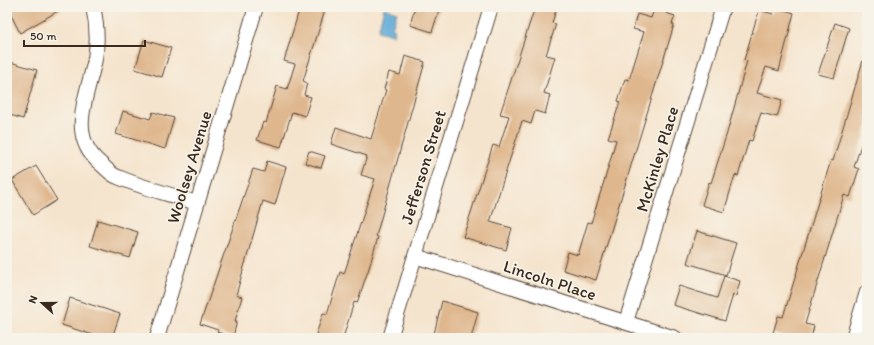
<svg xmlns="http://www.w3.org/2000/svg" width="874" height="345" viewBox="0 0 874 345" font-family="Itim,sans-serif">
	<rect width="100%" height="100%" fill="#f7f3e8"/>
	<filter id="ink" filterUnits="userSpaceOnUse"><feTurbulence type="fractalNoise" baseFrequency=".025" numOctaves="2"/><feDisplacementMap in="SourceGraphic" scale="8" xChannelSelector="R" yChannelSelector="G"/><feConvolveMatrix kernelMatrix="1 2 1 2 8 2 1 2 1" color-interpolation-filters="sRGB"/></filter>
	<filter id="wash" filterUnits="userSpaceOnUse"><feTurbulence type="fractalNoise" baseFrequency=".012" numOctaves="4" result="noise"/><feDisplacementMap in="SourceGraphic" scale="16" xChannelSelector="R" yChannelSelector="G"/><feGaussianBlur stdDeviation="0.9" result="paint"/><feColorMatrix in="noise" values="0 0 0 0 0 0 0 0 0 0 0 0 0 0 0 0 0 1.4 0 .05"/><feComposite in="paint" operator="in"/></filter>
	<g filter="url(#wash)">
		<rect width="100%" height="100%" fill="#f5e4cd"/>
		<path fill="#5eaad7" stroke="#4c6a7a" d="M384,8L397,12L392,28L395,29L393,35L378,31Z"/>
		<g id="blocks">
			<path fill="#dfb78e" d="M7,7H65L20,33Z
				M300,7H326L303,81L307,83L304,95L311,97L305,116L292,112L281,147L257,140L263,122L266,123L277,86L287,89L295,64L284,61Z
				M415,7H440L432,32L410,25Z
				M535,7H557L552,23L556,24L546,55L555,57L544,93L550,95L545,114L535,111L531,124L522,121L490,222L512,228L506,250L463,237L493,145L499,147L509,116L500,114Z
				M655,7H668L666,13L675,16L672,24L674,25L596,280L563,270L568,252L578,255L588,222L591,223L606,175L616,140L608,138L620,102L618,101L625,79L629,80L644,32L633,29L637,14L651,18Z
				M775,7L794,13L779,71L766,67L757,93L782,100L777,117L761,113L752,141L749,140L738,176L735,175L724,212L702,205L709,182L711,183L727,133L747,61L744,60L759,10L773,14Z
				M835,23L849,28L834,78L818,74Z
				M144,40L171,48L162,77L135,69Z
				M405,56L425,62L376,236L378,237L369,268L357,303L354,302L343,338H315L323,313L327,314L340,272L344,274L375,179L361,175L367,156L331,144L336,127L371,139L386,90L384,89L389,72L400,75Z
				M864,57L867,58V126L854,167L859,169L850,197L844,195L805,324L814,326L811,338H791L773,333L778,316L783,317L831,160L833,161Z
				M7,61L37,70L23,119L7,114Z
				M123,111L150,119L153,112L174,118L165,149L116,134Z
				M309,151L325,156L321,168L305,163Z
				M267,161L286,167L275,205L263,201L236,295L242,297L235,321H237L233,337L217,332L218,330L200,324L253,169L264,172Z
				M36,166L57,200L33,215L12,180Z
				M98,220L138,232L130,258L90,246Z
				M697,231L736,243L726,275L687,263Z
				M724,276L740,281L736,296L733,295L725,321L673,305L679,286L717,298Z
				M70,298L120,314L112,338H96V336L62,325Z
				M442,301L478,312L471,338H433Z"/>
		</g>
	</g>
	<g filter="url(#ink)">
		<use href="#blocks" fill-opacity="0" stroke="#574638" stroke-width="1"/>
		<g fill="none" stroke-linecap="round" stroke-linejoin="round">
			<g stroke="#574638" stroke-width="16">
				<path id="street" d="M93,7C97,24 98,41 95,59C88,95 66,136 101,164C106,168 111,175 118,177C143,188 170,194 196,203
					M415,256L675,338
					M626,322L723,7
					M157,338L256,7
					M390,338L491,7
					M853,338L867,292"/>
			</g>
			<use href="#street" stroke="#fff" stroke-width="14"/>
		</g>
	</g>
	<g text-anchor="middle" stroke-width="3.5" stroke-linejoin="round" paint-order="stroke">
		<g font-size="17" fill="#3b2a1e" stroke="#f7f3e8">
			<text transform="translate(657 159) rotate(-73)" y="6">McKinley Place</text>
			<text transform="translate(189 167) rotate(-73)" y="6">Woolsey Avenue</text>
			<text transform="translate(423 167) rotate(-73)" y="6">Jefferson Street</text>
			<text transform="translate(550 280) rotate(18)" y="6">Lincoln Place</text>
		</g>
	</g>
	<rect width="874" height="345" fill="none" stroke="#f7f3e8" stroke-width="24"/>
	<g transform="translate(42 303) rotate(291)" stroke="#f7f3e8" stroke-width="3" paint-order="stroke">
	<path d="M0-3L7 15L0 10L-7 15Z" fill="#3b2a1e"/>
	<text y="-6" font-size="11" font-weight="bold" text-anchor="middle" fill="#3b2a1e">N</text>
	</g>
	<path d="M24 40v6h121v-6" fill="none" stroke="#3b2a1e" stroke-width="2"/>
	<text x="30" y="40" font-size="12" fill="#3b2a1e" stroke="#f7f3e8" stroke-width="3" paint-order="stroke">50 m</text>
</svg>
